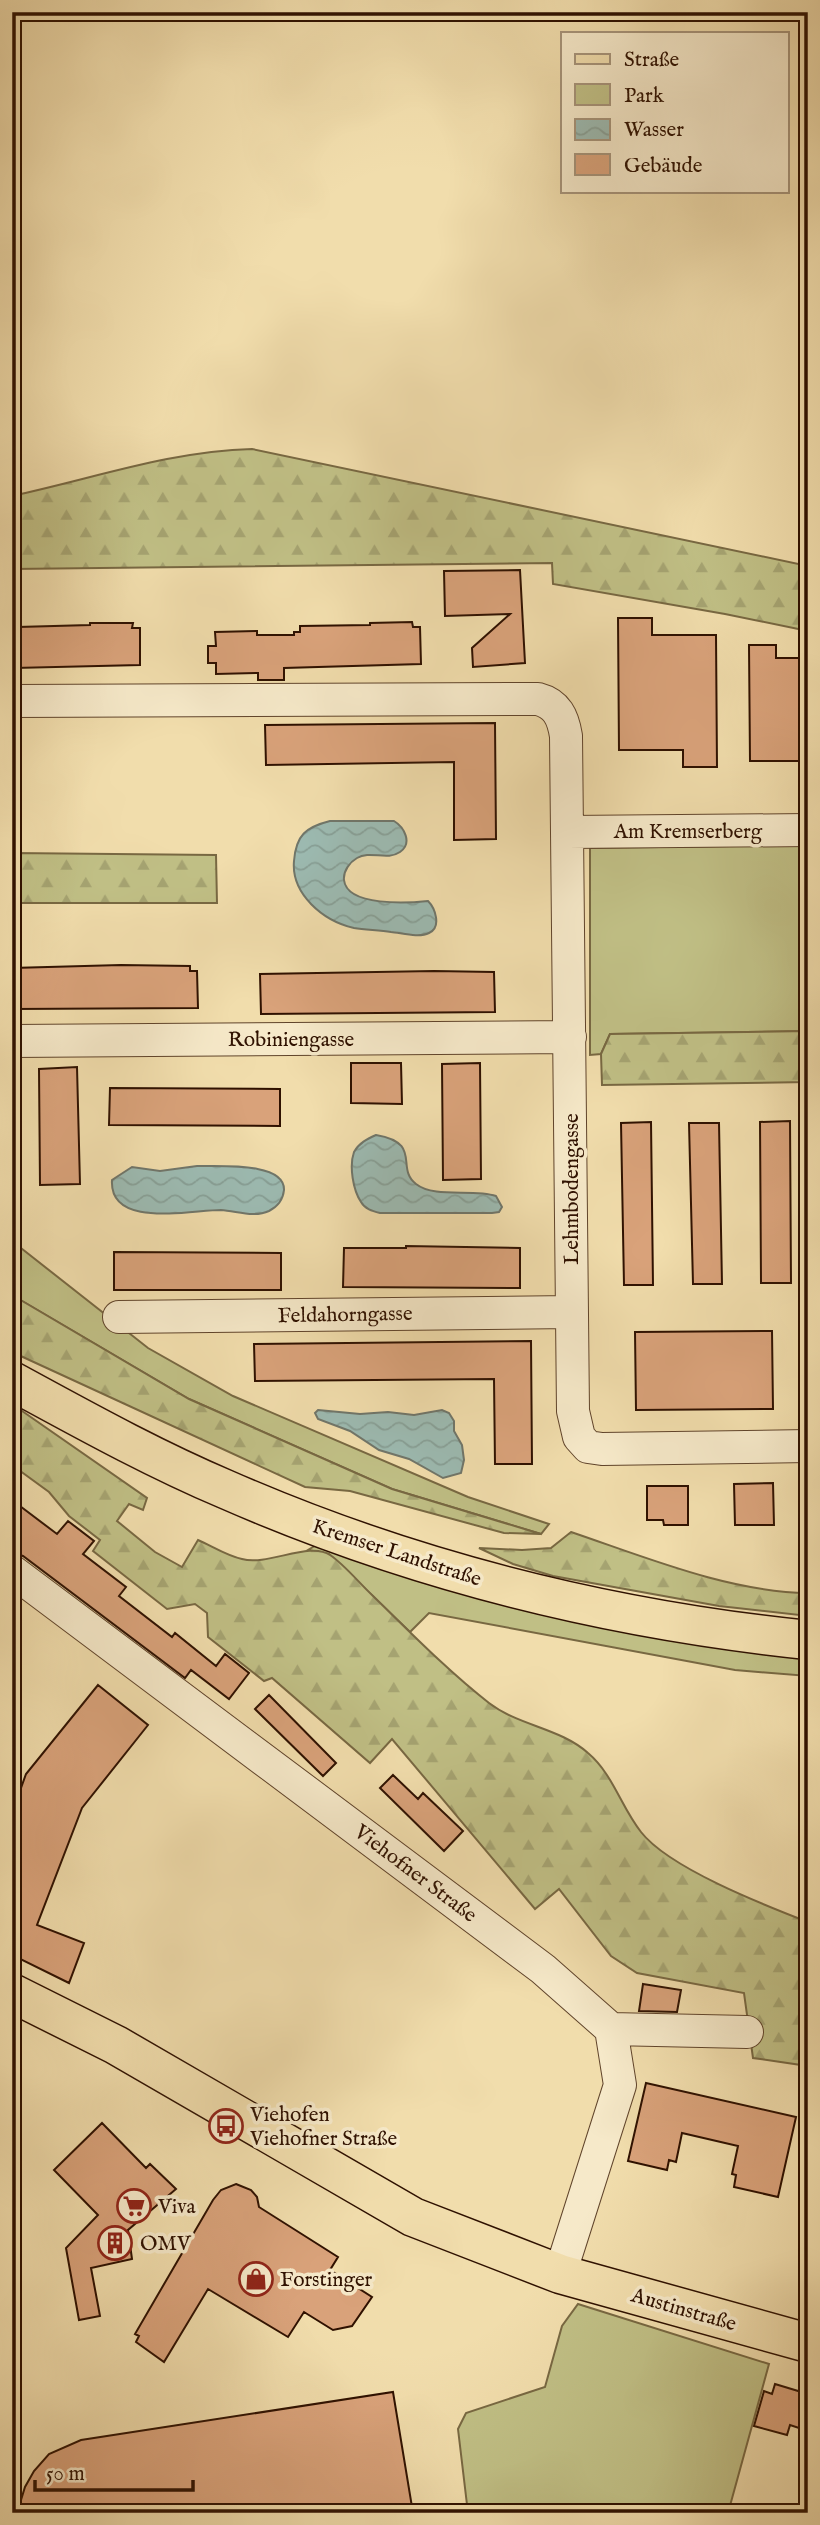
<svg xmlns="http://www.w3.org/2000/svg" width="820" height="2525" viewBox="0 0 820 2525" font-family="'IM FELL English',serif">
	<defs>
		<pattern id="forest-firs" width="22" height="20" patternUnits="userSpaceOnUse" patternTransform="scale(1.75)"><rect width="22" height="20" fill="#c0bf85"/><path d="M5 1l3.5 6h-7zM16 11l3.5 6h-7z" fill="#a5a371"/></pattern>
		<pattern id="water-waves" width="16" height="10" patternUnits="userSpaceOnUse" patternTransform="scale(1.75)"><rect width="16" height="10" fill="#9cbab1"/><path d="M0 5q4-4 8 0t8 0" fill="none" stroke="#879f96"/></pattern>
	</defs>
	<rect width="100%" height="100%" fill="#f1ddac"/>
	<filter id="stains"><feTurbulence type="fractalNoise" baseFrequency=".00286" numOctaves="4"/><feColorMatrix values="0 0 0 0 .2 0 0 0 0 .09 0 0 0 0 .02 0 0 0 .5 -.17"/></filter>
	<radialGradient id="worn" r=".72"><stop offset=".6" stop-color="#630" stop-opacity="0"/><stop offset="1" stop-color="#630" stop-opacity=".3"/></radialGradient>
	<path fill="#c0bf85" stroke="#786842" stroke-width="2" d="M808,845V1031L610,1034L601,1054L590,1055V848Z
		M12,1241L148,1348L233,1396L468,1497L549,1524L541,1534L392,1489L189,1399L12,1295Z
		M318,1544L808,1658V1676L735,1670L429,1613L410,1632L329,1554L308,1550Z
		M578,2304L769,2364L728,2513H468L458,2429L466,2413L545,2387L562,2326Z"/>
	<path fill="url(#forest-firs)" stroke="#786842" stroke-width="2" d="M252,449L808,566V631L725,614L553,584L552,563L12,569V496C92,479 170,451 252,449Z
		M12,853L216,855L217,903H12Z
		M808,1031V1082L602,1085L601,1054L610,1034Z
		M12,1295L189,1399L392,1489L541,1534L504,1533L350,1491L305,1487L12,1352Z
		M12,1404L147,1498L143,1510L129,1504L117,1521L155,1552L182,1567L198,1540C212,1546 227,1556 242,1559C268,1566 310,1541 330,1555C345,1565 359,1583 372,1595C410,1632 448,1671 489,1703C519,1726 560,1728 588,1753C613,1774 621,1807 641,1832C669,1868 764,1905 808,1922V2066L753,2058L744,1993L637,1973L611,1956L559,1889L535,1909L392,1739L370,1763L272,1678L264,1681L208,1637L207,1613L195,1604L167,1609L93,1551L100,1540L69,1516L49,1492L12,1465Z
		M571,1532C645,1557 729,1592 808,1593V1616L719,1606L553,1576L513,1564L479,1548L522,1550L551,1548Z"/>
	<path fill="url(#water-waves)" stroke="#70766a" stroke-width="2" d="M330,821H394C404,827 413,843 400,852C387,861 370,850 357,858C350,862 343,871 344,880C347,907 409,903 428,901C435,908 442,927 429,933C419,938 402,933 391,932C379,930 366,930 354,928C323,921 291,894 294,861C296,835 306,827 330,821Z
		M376,1135C423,1143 395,1168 416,1184C435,1199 473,1188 496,1196L502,1207L499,1212L492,1213H380C372,1211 365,1209 361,1202C353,1190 349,1166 354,1152C359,1143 367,1139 376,1135Z
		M197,1166C217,1167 285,1161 284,1190C283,1200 277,1207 269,1211C254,1218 237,1211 221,1210C190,1210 109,1229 112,1180L132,1167L160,1171Z
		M318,1410L360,1414L388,1412L414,1415L442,1410L449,1413L454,1421V1431L462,1445L464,1460L461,1473L443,1478L409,1459L379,1450L350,1431L318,1419L315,1413Z"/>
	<path fill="#d9a27a" stroke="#2f1100" stroke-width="2" d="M520,570L525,663L473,667L472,648L510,614L445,616L444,571Z
		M618,618H652V635H716L717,767H683V750H619Z
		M412,622L413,627H420L421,664L284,668V680H258V673L216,674V663H208V646H216L215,632L257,631V635H294V632H300V626L370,625V623Z
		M90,623H133L132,628H140V665L14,668L13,632H19L18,627L90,625Z
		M749,645H776V658H808V761H750Z
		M495,723L496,839L454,840V762L266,765L265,725Z
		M121,965L190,966V971H197L198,1008L12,1009V968Z
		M434,971L494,972L495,1012L261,1014L260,974Z
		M351,1063H401L402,1104L351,1103Z
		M480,1063L481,1179L443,1180L442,1064Z
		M77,1067L80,1184L40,1185L39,1069Z
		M110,1088L280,1089V1126L109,1125Z
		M790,1121L791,1283H761L760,1122Z
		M651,1122L653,1285H624L621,1123Z
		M689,1123H719L722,1284H693Z
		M406,1246L520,1248V1288L343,1287L344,1248H406Z
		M114,1252L281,1253V1290H114Z
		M772,1331L773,1409L636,1410L635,1332Z
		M531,1341L532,1464H495L494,1379L255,1381L254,1344Z
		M773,1483L774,1525H735L734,1484Z
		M647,1486H688V1525H664L663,1520H647Z
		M12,1500L57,1534L68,1521L94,1541L83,1554L126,1587L119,1596L172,1637L175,1633L216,1666L225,1654L249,1673L229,1699L191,1670L185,1678L23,1556L12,1553Z
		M98,1685L148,1725L82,1808L37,1925L84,1943L69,1983L12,1955V1813L26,1774Z
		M269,1695L336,1763L323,1776L255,1709Z
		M393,1775L418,1799L423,1793L463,1831L444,1851L380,1788Z
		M643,1984L681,1990L677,2012L639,2011Z
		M646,2083L796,2117L778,2197L734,2187L736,2175L732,2174L738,2146L682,2133L676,2162L669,2160L667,2170L628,2161Z
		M102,2123L146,2168L150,2164L176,2189L128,2230L132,2259L91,2268L100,2316L79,2320L66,2248L98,2215L54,2170Z
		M236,2184L251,2190L257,2197L259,2207L338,2257L330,2270L372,2297L352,2326L333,2330L304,2312L288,2337L208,2289L164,2362L136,2342L139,2336L135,2334L213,2200L221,2190Z
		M775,2384L808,2394L799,2428L790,2425L787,2435L754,2426L764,2391L772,2394Z
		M393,2392L413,2513H17L25,2487L34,2471L49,2454L81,2440Z"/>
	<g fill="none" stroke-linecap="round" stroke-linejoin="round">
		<g stroke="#60442b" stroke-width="34">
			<path id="minor" d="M12,701L538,699C557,704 563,717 566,736L573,1411L579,1437L588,1447L602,1449L808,1446
				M568,832L808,830
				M12,1041L570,1037
				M119,1317L571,1312
				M12,1571L543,1969L611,2029L620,2085L560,2274
				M611,2029L747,2032"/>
		</g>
		<g stroke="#2f1100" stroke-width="41">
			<path id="major" d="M12,1381C82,1419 152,1458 225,1489C412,1571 605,1619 808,1640
				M12,1993L116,2045L413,2217L560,2274L808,2343"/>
		</g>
		<use href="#minor" stroke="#f6e9c9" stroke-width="32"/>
		<use href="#major" stroke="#f1ddac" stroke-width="38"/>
	</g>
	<defs>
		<g id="bus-ring" transform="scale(1.75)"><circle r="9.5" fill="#f6e9c9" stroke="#8f2418" stroke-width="1.5"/><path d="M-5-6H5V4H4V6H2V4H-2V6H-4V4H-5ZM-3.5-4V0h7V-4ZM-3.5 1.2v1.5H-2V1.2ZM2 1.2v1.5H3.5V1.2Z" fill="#8f2418"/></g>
		<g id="supermarket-ring" transform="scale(1.75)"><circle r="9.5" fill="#f6e9c9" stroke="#8f2418" stroke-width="1.5"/><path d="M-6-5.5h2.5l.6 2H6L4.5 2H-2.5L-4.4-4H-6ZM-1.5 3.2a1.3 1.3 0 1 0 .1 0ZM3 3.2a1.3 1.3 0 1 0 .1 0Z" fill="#8f2418"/></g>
		<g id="building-ring" transform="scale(1.75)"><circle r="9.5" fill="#f6e9c9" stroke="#8f2418" stroke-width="1.5"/><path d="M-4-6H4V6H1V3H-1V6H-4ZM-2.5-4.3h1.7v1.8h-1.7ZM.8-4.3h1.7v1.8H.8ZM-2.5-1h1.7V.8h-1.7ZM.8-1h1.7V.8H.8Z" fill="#8f2418"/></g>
		<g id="shop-ring" transform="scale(1.75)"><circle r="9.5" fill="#f6e9c9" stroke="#8f2418" stroke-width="1.5"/><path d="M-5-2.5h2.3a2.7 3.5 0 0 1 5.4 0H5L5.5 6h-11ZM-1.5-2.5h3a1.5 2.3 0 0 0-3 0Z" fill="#8f2418"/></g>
	</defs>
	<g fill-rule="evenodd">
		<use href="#bus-ring" x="226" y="2126"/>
		<use href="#supermarket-ring" x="134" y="2206"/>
		<use href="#building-ring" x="115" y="2243"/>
		<use href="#shop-ring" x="256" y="2279"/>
	</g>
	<g text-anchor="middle" stroke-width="7" stroke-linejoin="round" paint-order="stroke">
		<g font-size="21" fill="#2f1100" stroke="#f6e9c9">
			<text x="688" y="838">Am Kremserberg</text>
			<text x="291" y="1046">Robiniengasse</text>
			<text transform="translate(571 1189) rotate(-90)" y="7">Lehmbodengasse</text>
			<text transform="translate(345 1314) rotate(-1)" y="7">Feldahorngasse</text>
			<text transform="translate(397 1552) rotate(18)" y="7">Kremser Landstraße</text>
			<text transform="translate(416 1873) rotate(37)" y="7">Viehofner Straße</text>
			<text transform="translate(684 2309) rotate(16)" y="7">Austinstraße</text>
		</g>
		<g font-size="21" fill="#2f1100" stroke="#f6e9c9" text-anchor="start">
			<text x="250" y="2121">Viehofen<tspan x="250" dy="24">Viehofner Straße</tspan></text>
			<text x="158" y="2213">Viva</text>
			<text x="140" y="2250">OMV</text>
			<text x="280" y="2286">Forstinger</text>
		</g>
	</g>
	<rect width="820" height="2525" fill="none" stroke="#f1ddac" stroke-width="42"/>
	<rect x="14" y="14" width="792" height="2497" fill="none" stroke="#2f1100" stroke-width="3.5"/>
	<rect x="21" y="21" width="778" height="2483" fill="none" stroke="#2f1100" stroke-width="2"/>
	<rect x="561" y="32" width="228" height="161" fill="#f6e9c9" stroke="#a69379" stroke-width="2"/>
	<rect x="575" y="54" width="35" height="10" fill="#f1ddac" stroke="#a69379" stroke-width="2"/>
	<text x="624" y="66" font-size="21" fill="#2f1100">Straße</text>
	<rect x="575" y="84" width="35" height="21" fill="#c0bf85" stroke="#a69379" stroke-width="2"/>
	<text x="624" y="102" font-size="21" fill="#2f1100">Park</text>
	<rect x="575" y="119" width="35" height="21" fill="url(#water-waves)" stroke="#a69379" stroke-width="2"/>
	<text x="624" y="136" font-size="21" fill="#2f1100">Wasser</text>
	<rect x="575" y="154" width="35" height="21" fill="#d9a27a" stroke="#a69379" stroke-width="2"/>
	<text x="624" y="172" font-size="21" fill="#2f1100">Gebäude</text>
	<path d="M35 2480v10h158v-10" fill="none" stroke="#2f1100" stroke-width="3.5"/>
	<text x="46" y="2480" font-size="21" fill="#2f1100" stroke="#f6e9c9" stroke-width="5" paint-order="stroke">50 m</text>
	<rect width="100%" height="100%" filter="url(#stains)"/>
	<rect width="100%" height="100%" fill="url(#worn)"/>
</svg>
